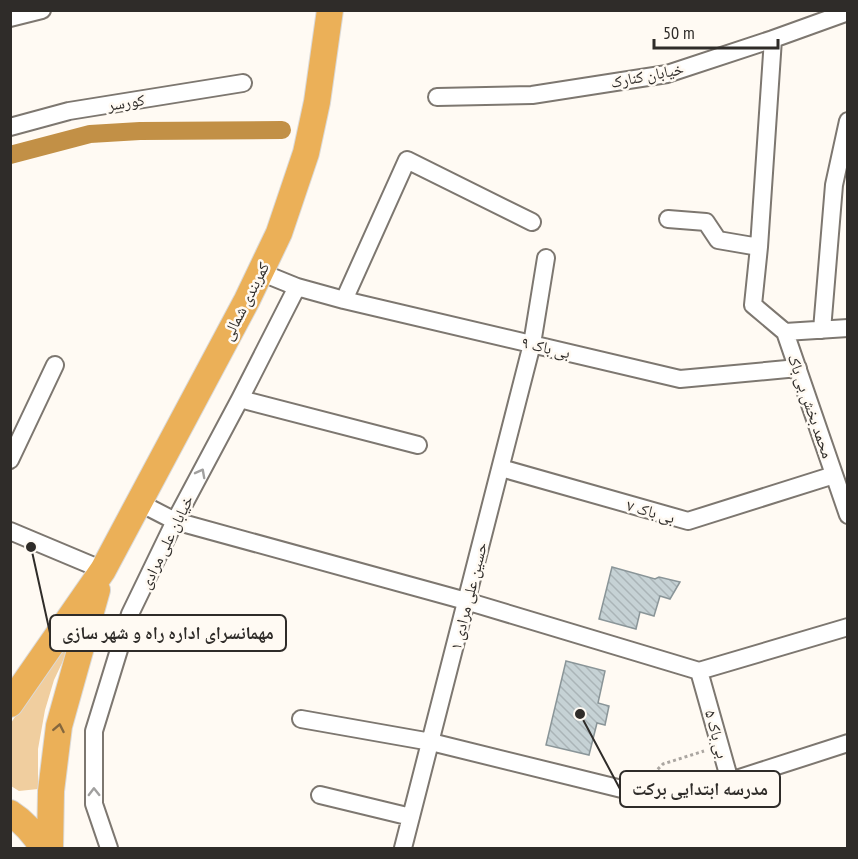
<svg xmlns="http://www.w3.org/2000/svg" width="858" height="859" viewBox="0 0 858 859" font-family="'PT Sans Narrow','Noto Naskh Arabic',sans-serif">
	<defs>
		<pattern id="building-back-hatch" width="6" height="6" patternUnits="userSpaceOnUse" patternTransform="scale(1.5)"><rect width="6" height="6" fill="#c6d2d5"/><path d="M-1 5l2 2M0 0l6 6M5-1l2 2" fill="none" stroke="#aab4b7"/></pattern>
	</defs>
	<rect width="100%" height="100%" fill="#fffaf3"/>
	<path fill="#f0ce9f" d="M67,638L70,641L71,644L54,680L45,710L38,749V789L19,791L11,786V723Z"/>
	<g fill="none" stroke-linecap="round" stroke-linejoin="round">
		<path stroke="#c29046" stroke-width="18" d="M10,155L90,134L140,131L282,130"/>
	</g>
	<path fill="url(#building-back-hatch)" stroke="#8a9598" stroke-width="1.5" d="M612,567L655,579L659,577L680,582L670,599L660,596L654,616L640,612L636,629L599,619Z
		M566,661L605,671L598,703L609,706L605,725L597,723L589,755L546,745Z"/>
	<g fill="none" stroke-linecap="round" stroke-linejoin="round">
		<g stroke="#7d7770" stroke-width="20">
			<path id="minor" d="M10,18L42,10
				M773,39L759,247L753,305L785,332
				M437,97L532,95L667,74L773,39L848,12
				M10,127L69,111L243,83
				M668,219L706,222L718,240L759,247
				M260,272L297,287L344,300L680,379L798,368
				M344,300L407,160L532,222
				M822,330L834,185L848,121
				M785,332L848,515
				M785,332L848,328
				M240,399L418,445
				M10,460L55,365
				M501,468L688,521L834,475
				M140,503L175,521L466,601L699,671L848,627
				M10,531L103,570
				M699,671L730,781L848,743
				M301,719L431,742L634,792
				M320,795L411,817
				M109,848L94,804V731L130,614L175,521L240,399L297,287
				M403,848L532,344L546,258"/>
		</g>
		<g stroke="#dad9d8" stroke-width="28">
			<path id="highway" d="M10,704L103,570L247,300L279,233L306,153L317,102L330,10
				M10,813C24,822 35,835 43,848
				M50,848L51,791L59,726L97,590"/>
		</g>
		<path stroke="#aba6a1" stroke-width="3" stroke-dasharray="3 3" stroke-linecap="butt" d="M645,782L663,764L704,751"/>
		<use href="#minor" stroke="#fff" stroke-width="16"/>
		<use href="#highway" stroke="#ebb058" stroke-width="26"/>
	</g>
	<defs><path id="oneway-chevron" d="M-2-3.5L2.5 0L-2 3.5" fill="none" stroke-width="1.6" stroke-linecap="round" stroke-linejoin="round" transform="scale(1.5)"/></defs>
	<g stroke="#a1a09f">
		<use href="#oneway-chevron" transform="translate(201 473) rotate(-62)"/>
		<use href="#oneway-chevron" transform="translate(94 792) rotate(-91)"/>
	</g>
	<use stroke="#84673e" href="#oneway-chevron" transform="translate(59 728) rotate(-79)"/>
	<g text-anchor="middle" stroke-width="5" stroke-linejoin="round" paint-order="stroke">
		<g font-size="16" fill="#2f2c29" stroke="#fffaf3">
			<text transform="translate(647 75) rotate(-11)" y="6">خیابان کنارک</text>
			<text transform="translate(126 102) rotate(-9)" y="6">کورسر</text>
			<text transform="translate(245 301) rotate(-63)" y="6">کمربندی شمالی</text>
			<text transform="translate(546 347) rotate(13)" y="6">بی باک ۹</text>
			<text transform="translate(811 406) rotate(71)" y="6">محمد بخش بی باک</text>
			<text transform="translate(651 511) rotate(16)" y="6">بی باک ۷</text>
			<text transform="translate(166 542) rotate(-64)" y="6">خیابان علی مرادی</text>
			<text transform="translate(468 596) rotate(-76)" y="6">حسین علی مرادی ۱</text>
			<text transform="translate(717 734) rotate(75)" y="6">بی باک ۵</text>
		</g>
	</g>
	<path fill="none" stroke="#2f2c29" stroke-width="2" d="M31 547L50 633M580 714L620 789"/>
	<g fill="#2f2c29" stroke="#fffaf3" stroke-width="2">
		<circle cx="31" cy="547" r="6"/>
		<circle cx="580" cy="714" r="6"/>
	</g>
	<g fill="#fffaf3" stroke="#2f2c29" stroke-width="2">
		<rect x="50" y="615" width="236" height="36" rx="6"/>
		<rect x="620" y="771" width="160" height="36" rx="6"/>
	</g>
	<g font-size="18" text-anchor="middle" font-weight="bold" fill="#2f2c29">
		<text x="168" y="639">مهمانسراى اداره راه و شهر سازى</text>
		<text x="700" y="795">مدرسه ابتدایی برکت</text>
	</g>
	<rect width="858" height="859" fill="none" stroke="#2f2c29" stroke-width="24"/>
	<path d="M654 39v9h124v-9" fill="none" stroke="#2f2c29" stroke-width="3"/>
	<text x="663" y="39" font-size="18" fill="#2f2c29" stroke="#fffaf3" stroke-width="4.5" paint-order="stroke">50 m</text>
</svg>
